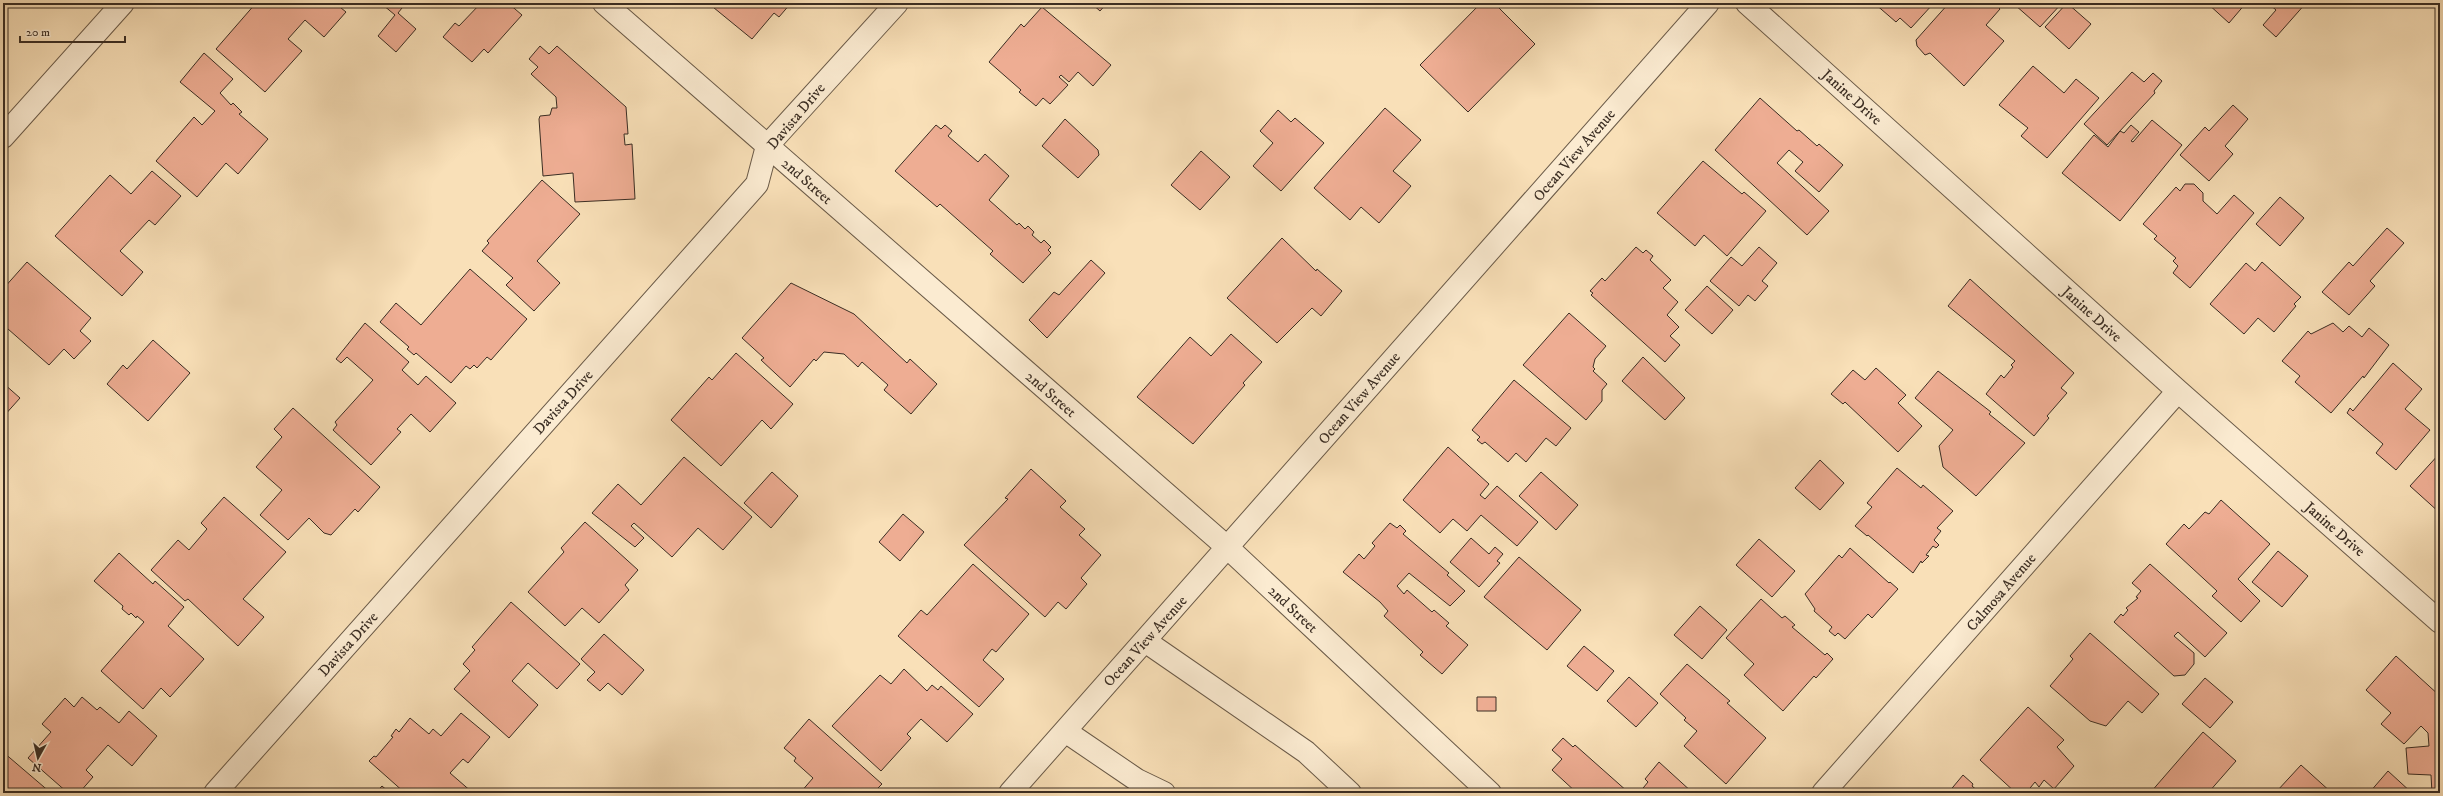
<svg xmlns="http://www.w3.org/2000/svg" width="2443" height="796" viewBox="0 0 2443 796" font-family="'IM FELL DW Pica',serif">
	<rect width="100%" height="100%" fill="#f9e0b8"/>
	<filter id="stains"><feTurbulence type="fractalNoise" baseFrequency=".005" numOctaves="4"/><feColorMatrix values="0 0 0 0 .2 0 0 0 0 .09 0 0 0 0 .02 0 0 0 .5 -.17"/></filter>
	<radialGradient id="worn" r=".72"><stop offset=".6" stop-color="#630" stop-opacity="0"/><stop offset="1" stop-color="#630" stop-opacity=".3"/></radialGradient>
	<path fill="#eead93" stroke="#3a2d23" d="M256,3H335L346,12L324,37L305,20L288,39L302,51L265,92L216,49Z
		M385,3H406L398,13L416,29L396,52L378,36L395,15L383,5Z
		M481,3H508L522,15L488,53L484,49L472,62L443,37L455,23L459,26Z
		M708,3H791L779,17L774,13L752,39Z
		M1091,3H1107L1100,11Z
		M1481,3H1494L1535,44L1468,112L1420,65Z
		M1874,3H1931L1933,4L1911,28L1900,18L1896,22Z
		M1949,3H1999L1997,6L2000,9L1986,25L2004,41L1964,86L1930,53L1925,55L1917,46L1916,40Z
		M2017,3H2062L2040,27L2015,5Z
		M2067,3L2091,24L2069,49L2045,27Z
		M2207,3H2246L2229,23Z
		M2268,3H2306L2276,37L2263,25L2276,10Z
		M1042,7L1111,65L1093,86L1078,72L1069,82L1061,75L1059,77L1068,85L1050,104L1043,98L1036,106L1019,92L1021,90L989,62L1021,24L1024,27Z
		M540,46L549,54L557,46L626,107L628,134H624L625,145L632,144L635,199L575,202L573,173L543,176L539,119L540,116L550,115L552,108H557L556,97L531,74L538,67L529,59Z
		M204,53L233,79L220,93L231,105L233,103L242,112L239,114L268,139L238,174L226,163L197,197L156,161L194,117L202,125L215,111L180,82Z
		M2033,66L2064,93L2076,79L2099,98L2047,158L2021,136L2028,128L1999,105Z
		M2132,72L2144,82L2153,73L2162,81L2154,91L2155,93L2107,145L2084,124Z
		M1760,98L1797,131L1799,130L1817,146L1819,144L1843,165L1819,192L1795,171L1803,162L1789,150L1777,163L1829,211L1807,235L1715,150Z
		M2233,105L2248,119L2225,146L2233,154L2209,181L2180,155L2205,127L2209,131Z
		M1385,108L1421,140L1393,171L1411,186L1379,223L1361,207L1350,220L1314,188Z
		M1278,110L1291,122L1295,118L1324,143L1281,191L1253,166L1273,143L1260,131Z
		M1065,119L1098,150L1099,155L1078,178L1042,146Z
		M2152,120L2182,145L2120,221L2062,173L2094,135L2108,147L2120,131L2124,133L2131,125L2139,132L2131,141L2133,142Z
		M936,125L941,129L945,125L952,131L948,136L978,162L985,154L1009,176L989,200L1017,225L1019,223L1025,229L1028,226L1034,232L1032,235L1041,243L1044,240L1051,247L1048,250L1051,253L1023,283L990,254L993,251L940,204L937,207L895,171Z
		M1201,151L1230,177L1200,210L1171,185Z
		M1703,161L1742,194L1744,192L1766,211L1727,256L1704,235L1695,246L1657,213Z
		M152,171L181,196L155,225L149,220L120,251L143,272L122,296L55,236L110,175L131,194Z
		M542,180L580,214L537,261L560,283L534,311L506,285L513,278L482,251L489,243L487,241Z
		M2185,184H2194L2203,193V201L2217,214L2234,195L2254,213L2190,288L2173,273L2178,266L2173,261L2176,258L2154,239L2157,236L2143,224L2176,187L2180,191Z
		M2280,197L2304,218L2280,246L2256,224Z
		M2387,228L2404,243L2370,281L2375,286L2349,315L2322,292L2349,262L2353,266Z
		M1282,238L1316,271L1317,269L1342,291L1321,316L1312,308L1277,343L1227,298Z
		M1636,247L1643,253L1646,250L1653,256L1650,260L1671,280L1663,288L1678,302L1667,315L1679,327L1670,336L1680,345L1665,362L1591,295L1593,293L1590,291L1602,278L1605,281Z
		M1759,247L1777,263L1762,281L1768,286L1755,301L1748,295L1739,306L1710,281L1731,257L1742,266Z
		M1091,260L1105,273L1047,338L1029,320L1054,292L1059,295Z
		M27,262L91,318L80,331L91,341L74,359L64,349L49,365L8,329L3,334V289Z
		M2262,262L2301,297L2294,304L2296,306L2274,332L2258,318L2244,334L2210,304L2246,263L2255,271Z
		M470,269L527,319L491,360L487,357L477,368L474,365L470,369L466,366L451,383L416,353L414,355L407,349L409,347L380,322L396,303L421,325Z
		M1970,279L2074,373L2061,388L2067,393L2047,416L2049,418L2034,436L1986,394L2001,375L2004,378L2013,367L2011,365L2015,361L1948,306Z
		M791,283L854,314L907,363L910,359L937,384L911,414L884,390L888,385L862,362L858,367L844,354L824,352L816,361L814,359L790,387L761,360L764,358L742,338Z
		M1707,286L1733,310L1712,334L1685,310Z
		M1569,313L1606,346L1595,359L1593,367L1595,369L1593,371L1607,384L1602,390V401L1586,420L1523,365Z
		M365,323L409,362L402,370L418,385L426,376L456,403L430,432L411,414L397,429L401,432L371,465L333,430L337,425L335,422L373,380L347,357L341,363L336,359Z
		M2333,323L2343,332L2349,326L2362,337L2369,328L2389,345L2364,378L2363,376L2331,413L2295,382L2300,376L2282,361L2308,331L2311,334Z
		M1231,334L1262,362L1243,383L1245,385L1193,444L1137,397L1190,337L1211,356Z
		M153,340L190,373L148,421L107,384L123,365L127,369Z
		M736,353L793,404L771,429L762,420L721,466L671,420L709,377L712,380Z
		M1643,357L1685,398L1665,420L1622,381Z
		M2393,363L2422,389L2405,409L2430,430L2396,470L2376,453L2383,444L2347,413L2350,408L2353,411Z
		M1876,368L1906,395L1898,403L1922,426L1898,452L1845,402L1843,404L1831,394L1853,370L1865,380Z
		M1938,371L1991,412L1989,414L2025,443L1976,496L1943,467L1939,446L1953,430L1915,398Z
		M1514,380L1571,428L1556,446L1546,438L1526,462L1516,453L1508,462L1485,442L1482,444L1477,440L1480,437L1472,430Z
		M3,383L20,398L3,417Z
		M293,408L380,487L358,512L355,509L331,535L324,533L309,518L288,540L260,515L282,490L256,467L282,437L274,429Z
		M1448,447L1489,484L1480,495L1485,499L1497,486L1538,522L1517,546L1481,515L1467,531L1453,519L1440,533L1403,500Z
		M2440,453V513L2410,486Z
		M684,457L752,517L723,550L698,528L672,557L634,523L631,526L644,538L635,547L592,513L618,484L641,505Z
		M1820,460L1844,483L1820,510L1795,488Z
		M1897,468L1921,488L1923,485L1953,511L1937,528L1941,531L1934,540L1939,545L1936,548L1933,546L1926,555L1929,556L1922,563L1921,561L1913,573L1868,535L1867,536L1855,526L1872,507L1867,503Z
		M1031,469L1066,501L1060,507L1085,529L1079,535L1101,555L1081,578L1087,584L1066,609L1058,602L1045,617L964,545L1008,499L1005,498Z
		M772,472L798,496L771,528L744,503Z
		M1541,472L1578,505L1556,530L1519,496Z
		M224,497L286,552L243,599L264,617L238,646L188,599L185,601L151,570L178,540L189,550L207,529L201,523Z
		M2221,500L2270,544L2238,579L2260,601L2241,622L2212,596L2217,591L2166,544L2184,524L2189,529L2205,512L2209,514Z
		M903,514L924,532L900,561L879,542Z
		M585,522L638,570L625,585L629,590L599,623L582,608L565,626L528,592L564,552L561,548Z
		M1390,523L1397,528L1400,525L1406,531L1403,534L1449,573L1447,575L1465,591L1450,606L1409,573L1397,586L1404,594L1407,590L1432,612L1434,610L1449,623L1446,626L1468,645L1442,674L1420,655L1423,652L1384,616L1388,611L1380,602L1343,572L1359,554L1364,559L1375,546L1372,543Z
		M1471,538L1489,554L1495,547L1503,554L1497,561L1500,563L1479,587L1450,562Z
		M1759,539L1795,571L1772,597L1736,565Z
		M1850,548L1889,583L1890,582L1898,589L1872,618L1868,614L1845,639L1838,633L1835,636L1829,631L1832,627L1814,611L1815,609L1805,594L1839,555L1842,558Z
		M2278,551L2308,576L2282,607L2252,582Z
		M119,553L153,584L155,581L184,607L168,626L204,659L170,697L161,688L143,709L101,671L144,622L137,616L136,618L131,613L129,615L122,609L123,606L94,581Z
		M1519,557L1581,610L1547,650L1484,597Z
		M973,564L1029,614L996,652L992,649L983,660L1004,679L979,707L898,636L921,610L927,615Z
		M2150,564L2227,633L2205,657L2178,632L2174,636L2194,653V664L2185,675L2174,676L2114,622L2121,614L2123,616L2128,610L2126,608L2138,598L2136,597L2141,591L2132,583Z
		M1761,599L1782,618L1785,616L1795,625L1792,627L1825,655L1827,653L1833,659L1816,678L1814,676L1783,711L1744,675L1754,664L1726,638Z
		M511,602L580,664L557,689L528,663L512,681L538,705L509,738L454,689L470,671L463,664L475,650L472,647Z
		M1700,606L1727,630L1702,659L1674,635Z
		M2090,633L2159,694L2142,713L2128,701L2106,726L2090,721L2050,686L2073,659L2070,656Z
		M604,634L644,670L622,695L608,683L600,691L587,680L595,672L581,659Z
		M1584,646L1614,671L1597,691L1567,666Z
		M2396,656L2440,696V793H2432L2431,775L2408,774L2406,748L2429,746L2428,733L2421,726L2404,744L2381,724L2391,713L2366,690Z
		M1687,664L1730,701L1727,703L1766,738L1726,784L1684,746L1697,731L1684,720L1686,718L1660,694Z
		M904,669L927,691L932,685L938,690L941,686L973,714L947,742L921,719L907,734L911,738L881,771L832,726L880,675L891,684Z
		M1629,677L1658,703L1636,727L1607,701Z
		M2205,678L2233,702L2210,728L2182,704Z
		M82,697L97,710L100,707L119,723L129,711L157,736L132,766L108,745L86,770L93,777L79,793H68L28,758L51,732L42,724L65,698L74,707Z
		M1477,697H1496V711H1477Z
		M2028,707L2064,740L2057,747L2074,766L2054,789L2044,780L2039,787L2035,782L2026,793H2016L1980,760Z
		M461,713L490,737L468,763L463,759L450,773L473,793H405L369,761L374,756L376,757L393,737L391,736L396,729L399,732L410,718L429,734L433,729L441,736Z
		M809,719L882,784L873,793H800L813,778L794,761L796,758L784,748Z
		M2203,732L2236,761L2208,793H2150Z
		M1563,738L1573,747L1575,745L1628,792L1631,789L1635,793H1577L1552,770L1562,759L1552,750Z
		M3,752L51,793H3Z
		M1659,762L1693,793H1639L1648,782L1645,779Z
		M2301,765L2332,793H2280L2277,791Z
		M2388,771L2412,793H2369Z
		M1963,775L1973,784L1972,786L1980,793H1948Z
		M382,786L390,793H375Z"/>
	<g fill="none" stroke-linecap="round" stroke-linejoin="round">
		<g stroke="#6a5a48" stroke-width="24">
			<path id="minor" d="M604,3L1227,547L1490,793
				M1747,3L2178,391L2440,622
				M3,137L123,3
				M1145,641L1306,752L1350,793
				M1065,731L1137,780L1164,793
				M215,793L757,184L767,146L897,3
				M1010,793L1708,3
				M1823,793L2178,391"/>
		</g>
		<use href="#minor" stroke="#fbebd1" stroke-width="22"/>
	</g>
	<g text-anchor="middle" stroke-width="3.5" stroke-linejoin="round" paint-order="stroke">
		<g font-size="15" fill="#3a2d23" stroke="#fbebd1">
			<text transform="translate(1852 97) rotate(42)" y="5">Janine Drive</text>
			<text transform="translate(796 116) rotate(-50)" y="5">Davista Drive</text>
			<text transform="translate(1574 155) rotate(-49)" y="5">Ocean View Avenue</text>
			<text transform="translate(807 181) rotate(41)" y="5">2nd Street</text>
			<text transform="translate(2092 314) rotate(42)" y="5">Janine Drive</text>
			<text transform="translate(1051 394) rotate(41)" y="5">2nd Street</text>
			<text transform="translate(1359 398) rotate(-49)" y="5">Ocean View Avenue</text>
			<text transform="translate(563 402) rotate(-48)" y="5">Davista Drive</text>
			<text transform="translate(2335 529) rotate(41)" y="5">Janine Drive</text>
			<text transform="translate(2001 592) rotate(-49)" y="5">Calmosa Avenue</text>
			<text transform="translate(1293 609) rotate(43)" y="5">2nd Street</text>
			<text transform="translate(1145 641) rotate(-48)" y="5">Ocean View Avenue</text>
			<text transform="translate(348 644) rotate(-48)" y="5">Davista Drive</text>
		</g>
	</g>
	<rect width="2443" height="796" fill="none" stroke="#f9e0b8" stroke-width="16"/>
	<rect x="4" y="4" width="2435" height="788" fill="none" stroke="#3a2d23" stroke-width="2"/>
	<rect x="8" y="8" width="2427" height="780" fill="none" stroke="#3a2d23"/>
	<g transform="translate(38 758) rotate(188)" stroke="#fbebd1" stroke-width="3" paint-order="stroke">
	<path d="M0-3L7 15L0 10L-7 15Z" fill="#3a2d23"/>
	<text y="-6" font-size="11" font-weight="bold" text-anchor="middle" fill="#3a2d23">N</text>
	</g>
	<path d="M20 36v6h105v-6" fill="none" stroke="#3a2d23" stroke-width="2"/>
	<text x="26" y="36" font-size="12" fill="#3a2d23" stroke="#fbebd1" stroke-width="3" paint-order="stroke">20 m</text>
	<rect width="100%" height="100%" filter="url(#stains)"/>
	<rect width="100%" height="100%" fill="url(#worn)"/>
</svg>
